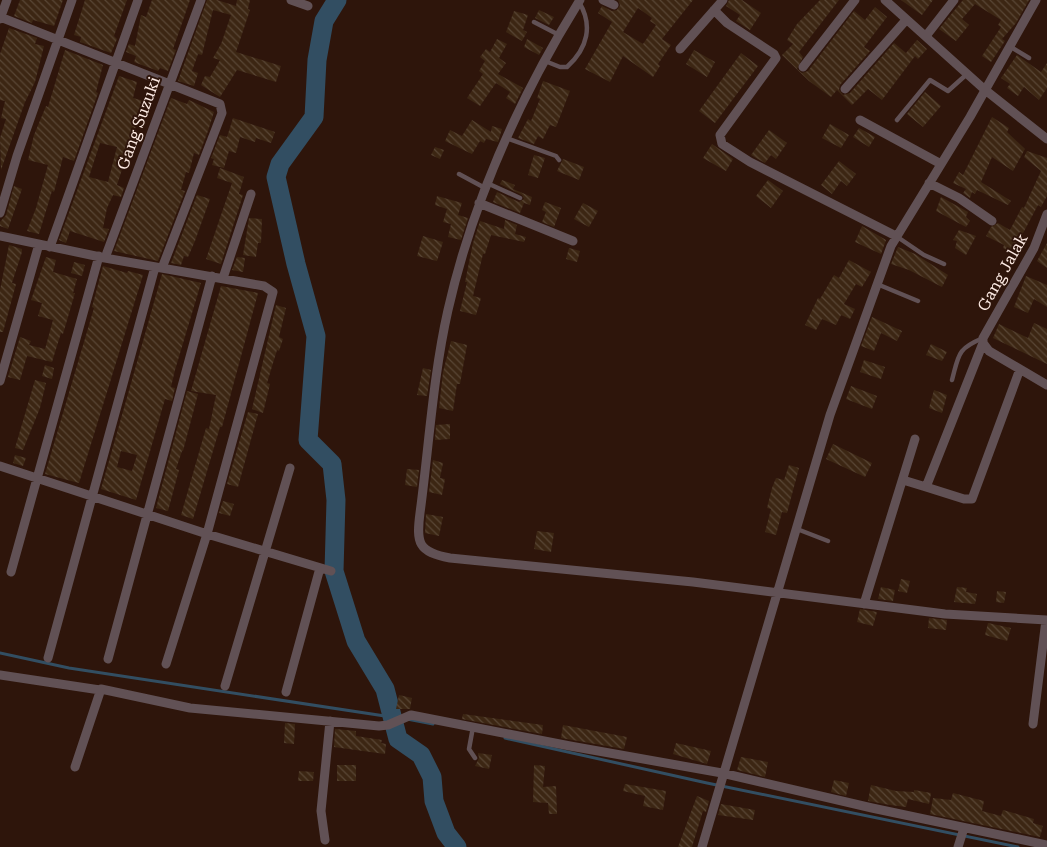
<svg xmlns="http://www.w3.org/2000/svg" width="1047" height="847" viewBox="0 0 1047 847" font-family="'Roboto Serif',serif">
	<defs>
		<pattern id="building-back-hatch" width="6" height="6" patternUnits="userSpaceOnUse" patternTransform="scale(1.25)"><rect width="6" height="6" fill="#3c2613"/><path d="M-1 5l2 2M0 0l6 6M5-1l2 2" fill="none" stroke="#594635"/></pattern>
	</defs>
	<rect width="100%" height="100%" fill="#2e150b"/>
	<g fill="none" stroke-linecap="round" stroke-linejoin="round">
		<path stroke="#324e62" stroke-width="3" d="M0,653L69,668L398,718
			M407,719L433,724
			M505,738L707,783L1018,847"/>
		<path stroke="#324e62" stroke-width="19" d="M337,0L324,21L317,60L314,117L280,164L276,177L296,264L316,336L308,440L332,464L336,500L334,571L356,641L385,689L398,739L421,755L432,777L434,801L446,833L457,847"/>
	</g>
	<path fill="url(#building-back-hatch)" fill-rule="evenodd" d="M20,0H63L54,26L33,20L32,23L14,16Z
		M85,0H127L114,36L117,39L111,53L80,42L81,37L74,35Z
		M152,0H190L173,49L176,50L168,71L160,68L158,71L134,62L136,56L126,52L129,44L135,46L141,15L146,17Z
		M207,0H217L236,6L237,0H250L248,9L250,10L236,52L281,66L276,82L237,70L220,97L201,85L205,76L210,77L220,60L213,58L221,44L231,15L213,10L202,55L198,54L192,71L198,73L194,86L178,81Z
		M618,0H693L662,39L671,45L658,64L660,66L653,77L623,56L610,82L585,69L612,22L598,13L602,6L612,11L617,10L620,5ZM638,8L652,18L650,21L656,25L643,44L623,32Z
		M729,0H742L761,13L750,30L736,21L740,15L726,6Z
		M820,0H839L799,52L803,57L797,69L802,73L808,71L854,11L865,20L875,7L887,17L864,47L870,51L840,85L839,90L843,95L850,93L894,43L906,53L917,40L927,49L918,59L915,56L882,100L868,89L852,105L837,90L831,97L809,81L782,55L793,44L787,40L797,24Z
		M901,0H933L922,15Z
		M963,0H1029L1016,23L1002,39L1005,41L991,62L982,56L1001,27L998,25L1001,20L975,4L962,19L969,25L956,41L939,29Z
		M539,10L554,17L549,25L535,18Z
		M514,11L528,15L523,30L527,32L522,41L506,32Z
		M9,28L37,38L35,44L44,46L35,82L25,102L1,170L0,138L6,119L1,118L5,101L0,100V54Z
		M497,39L507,44L499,58L506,63L498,74L523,88L515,104L506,98L510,92L496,83L480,106L467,98L483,74L479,71L485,61L480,57L486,49L490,52Z
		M527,39L543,48L539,55L524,47Z
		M65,50L103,65L96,92L98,93L74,161L63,157L54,192L52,191L39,234L27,231L36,208L48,165L28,160L34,135L46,106L48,107Z
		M694,50L715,62L707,77L686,64Z
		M741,53L758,66L715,123L699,111Z
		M1017,55L1041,72L1047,63V88L1039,100L1024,87L1018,96L1007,88L1010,84L1001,78Z
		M119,76L137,82L133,98L144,101L117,185L124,188L121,197L113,195L107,208L103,228L109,229L104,242L70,231L66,243L59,240ZM100,143L117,147L108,182L89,177Z
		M543,81L570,91L556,127L550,125L543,139L538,136L534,144L518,138L528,119L531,121L540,99L537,98Z
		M925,92L941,106L923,127L907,114Z
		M171,98L187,104L189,100L214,112L208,131L199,155L194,153L189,173L186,172L181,190L185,191L158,261L114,251Z
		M992,117L1009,128L1007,132L1025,149L1013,171L992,157L981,182L1011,201L1008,205L977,190L975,194L972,192L970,198L963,193L966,189L953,183L959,172L963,175Z
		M233,118L275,132L271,143L256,138L255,142L240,137L236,153L229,151L224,168L212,165L214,159L211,158L220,135L227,137Z
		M472,120L491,132L492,126L502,129L498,142L486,139L484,143L480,141L472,154L445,141L450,130L462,136Z
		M830,124L849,135L841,148L822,138Z
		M859,128L875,137L869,147L853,137Z
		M769,130L787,143L776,159L771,155L765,163L751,155Z
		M712,144L733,159L726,171L703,158Z
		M435,147L444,150L440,159L431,155Z
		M1027,151L1047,158V196L1041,207L1038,205L1021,237L1026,241L1017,257L1003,248L1004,245L986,236L991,227L998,223L1010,230L1022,207L1024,208L1041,171L1024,157Z
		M534,155L545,158L538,178L528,175Z
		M563,159L584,167L579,180L557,171Z
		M839,161L856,174L847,186L841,181L832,194L821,185Z
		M220,168L244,177L239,194L243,195L221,264L206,259L232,183L217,178Z
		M502,180L515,185L513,189L532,197L530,205L524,203L520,213L493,202L497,192L519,202L524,199L522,195L500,184Z
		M768,180L783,191L771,208L756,196Z
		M14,186L22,189L8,229L0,226V222L6,215Z
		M197,195L210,199L195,241L188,257L184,256L181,265L171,263Z
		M437,196L462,203L458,215L468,218L461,240L448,237L451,224L443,222L447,209L435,205Z
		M941,197L968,212L966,217L970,221L966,227L936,211Z
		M545,202L561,208L554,227L542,222L546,212L542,210Z
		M583,203L598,211L589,227L574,219Z
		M249,218L262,219L261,243H258L256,257L243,255Z
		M505,220L517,225L515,234L526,237L524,242L491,235L485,254H483L473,296L481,298L476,315L460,311L467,282H465L473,243L480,221L504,229Z
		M862,226L886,240L881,254L855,242Z
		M959,230L976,236L966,255L955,248L957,241L953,240Z
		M423,236L443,242L437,261L417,256Z
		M1047,243V268L1037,261Z
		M9,245L22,249V252L12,283L16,284L3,332H0V290Z
		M898,247L915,254L948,275L942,287L909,270L891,264Z
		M569,248L580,251L577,262L566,259Z
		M46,257L56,260L53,272L77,279L73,293H75L63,334L61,333L52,362L27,356L20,380L8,377L20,337L31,341L29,345L45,349L53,320L38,316L42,303L31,300Z
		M237,257L245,258L243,272L232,270Z
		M849,260L871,272L862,287L856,284L844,304L855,309L850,319L841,315L836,325L822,319L816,330L805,325L818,298L820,299L834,275L839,278Z
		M74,262L85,265L82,276L71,273Z
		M103,266L127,273L128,271L143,275L79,483L45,474L94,308L92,307Z
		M162,274L201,283L175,370L171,387L175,388L172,401L165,399L136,500L101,489ZM121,451L137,455L132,471L117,467Z
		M1026,276L1047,285V307L1034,299L1028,313L1014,307Z
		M221,286L258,293L222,427H220L193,519L181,515L206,428L209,429L216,395L191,391Z
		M276,305L286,308L279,337L283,339L279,351L277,350L267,383L270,384L263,413L252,409Z
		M872,317L902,331L897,341L881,333L874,351L861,346Z
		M1034,323L1047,329V364L993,338L999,324L1028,338Z
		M451,341L467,345L460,384H457L453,411L439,408L443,372Z
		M931,344L947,352L942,361L926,355Z
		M864,360L885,367L881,379L860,372Z
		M45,365L54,368L52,379L42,376Z
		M423,368L431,370L427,396L417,395Z
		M35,380L46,383L40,408L23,450L15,448Z
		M851,386L877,396L872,409L846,399Z
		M934,390L947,395L942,413L929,408Z
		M187,391L198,394L183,451H182L176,469L179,470L168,511L156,508Z
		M248,412L258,414L238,487L227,484Z
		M450,424V439L435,440L436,425Z
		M833,444L872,463L865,477L826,459Z
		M15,455L26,458L23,466L13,463Z
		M433,460L443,463L440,478L445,479L442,495L429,492Z
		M789,465L799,468L787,513L782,512L776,535L765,532L771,509L767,508L772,488L776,478L784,480Z
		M407,469L419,470L417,487L405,485Z
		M223,501L234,504L230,516L219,513Z
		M426,514L443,517L439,536L425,533Z
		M537,531L554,533L551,552L534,549Z
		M901,579L910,581L907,593L898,591Z
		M881,587L895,590L893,601L878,599Z
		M957,587L967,588L966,592L977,594L975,604L954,602Z
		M997,591L1006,592L1004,603L996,602Z
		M860,609L877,612L873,626L857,622Z
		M929,618L947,620L946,630L928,628Z
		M988,623L1011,628L1007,641L985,635Z
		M399,695L412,698L410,709H396Z
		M463,714L543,725L542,734L462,719Z
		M285,723L295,724L294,744L284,743Z
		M563,725L627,737L624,749L561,738Z
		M335,729L356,731V736L382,740L381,743L386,744L385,754L334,747Z
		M676,743L711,751L707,764L673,754Z
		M478,753L492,755L489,769L475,766L479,758Z
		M741,757L768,762L765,777L737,770Z
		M337,765H356V781H337Z
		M534,765L545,766L543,787L556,786L557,814H549L548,803L533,802Z
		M299,771L314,772L313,781H298Z
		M834,780L849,783L846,796L831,792Z
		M625,784L666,791L663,810L643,806L645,796L623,791Z
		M871,785L896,791L914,792V790L931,793L929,804L908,799L906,807L890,805L868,801Z
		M953,793L984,801L982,811L1001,816L1003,810L1034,819L1033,823L1043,826L1040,837L930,814L933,798L951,800Z
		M697,796L709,801L706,812L703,811L692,847H678Z
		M721,804L755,810L753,820L718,815Z"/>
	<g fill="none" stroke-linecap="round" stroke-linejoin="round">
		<path stroke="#615155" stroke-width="4.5" d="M534,22L559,35
			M1011,47L1029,58
			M545,61L560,67H567C588,48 593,25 579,2
			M897,120L930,80L948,91L967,74
			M506,138L556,156L559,160
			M459,174L485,188
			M487,183L520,198
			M896,236L924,255L944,264
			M877,284L918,301
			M952,380C959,354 957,349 983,338
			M797,529L828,541
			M473,727L469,749L475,758"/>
		<path stroke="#615155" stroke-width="9" d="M291,0L308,6
			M580,0C521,95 473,200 448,310C433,376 429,446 420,513C416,543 418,552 450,558L693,582L945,614L1047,620
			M603,0L614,5
			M885,0L984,89L1047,139
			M714,10L727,23L774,54L776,58L720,135L722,144L750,162L896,236
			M0,17L220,104L222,113L162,268
			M0,19L7,0
			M926,36L954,0
			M680,49L723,0
			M803,67L855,0
			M845,89L906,20
			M860,120L941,164
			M929,183L959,198L992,221
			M479,203L573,241
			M0,213L17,156L72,0
			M0,236L105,258L264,286L273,292L207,534L166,664
			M50,247L138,0
			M105,258L201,0
			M223,278L251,194
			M983,343L989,351L1047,385
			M0,381L39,244
			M0,466L207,534L331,571
			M903,480L926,487L983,343V338L1034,248L1047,214
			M926,487L964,499H972L1020,369
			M11,572L99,256
			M864,604L915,439
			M48,658L155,267
			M108,659L212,276
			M0,675L100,690
			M225,686L290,468
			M286,692L320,568
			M1033,724L1046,620
			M75,767L101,689L190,708L379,726L388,725L411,715L570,746L722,773L872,808L1047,845
			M325,840L321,811L330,721
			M702,847L830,415L891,246L970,117L1036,0
			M958,847L964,828"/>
	</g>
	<g text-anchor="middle" stroke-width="4" stroke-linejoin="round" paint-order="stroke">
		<g font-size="16" fill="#fdebe4" stroke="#2e150b">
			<text transform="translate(138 123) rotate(-70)" y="6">Gang Suzuki</text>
			<text transform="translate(1002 272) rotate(-61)" y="6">Gang Jalak</text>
		</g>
	</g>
</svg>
